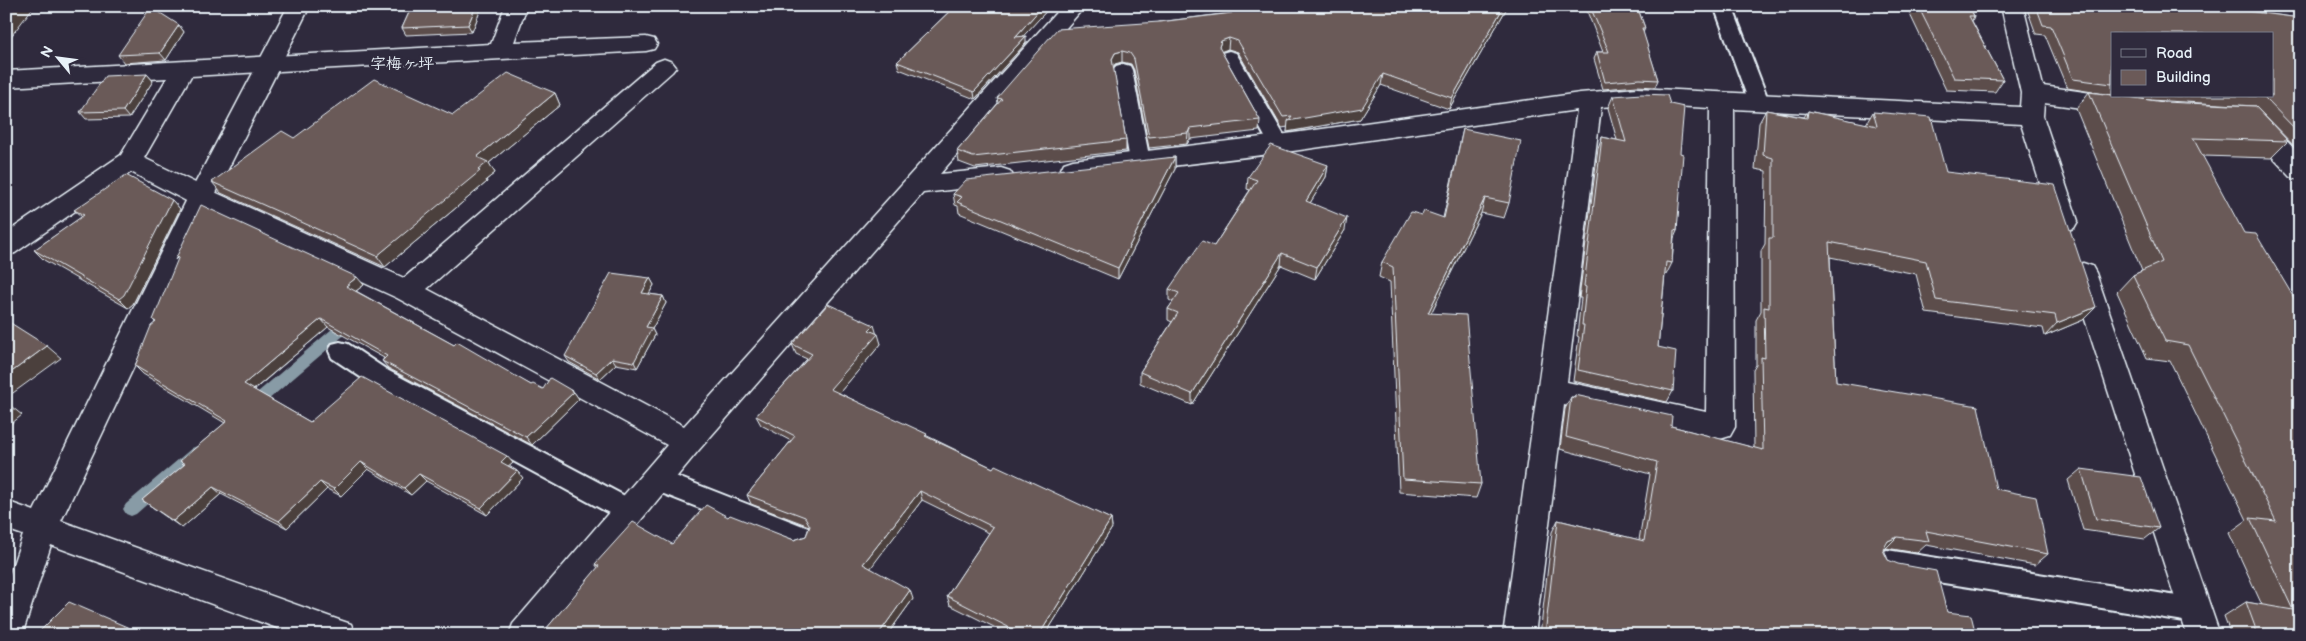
<svg xmlns="http://www.w3.org/2000/svg" width="2306" height="641" viewBox="0 0 2306 641" font-family="'Balsamiq Sans','Klee One',sans-serif">
	<rect width="100%" height="100%" fill="#2f2a3d"/>
	<filter id="ink" filterUnits="userSpaceOnUse"><feTurbulence type="fractalNoise" baseFrequency=".02" numOctaves="2"/><feDisplacementMap in="SourceGraphic" scale="10" xChannelSelector="R" yChannelSelector="G"/><feConvolveMatrix kernelMatrix="1 2 1 2 8 2 1 2 1" color-interpolation-filters="sRGB"/></filter>
	<g filter="url(#ink)">
		<g fill="none" stroke-linecap="round" stroke-linejoin="round">
			<path fill="#889ba6" fill-rule="evenodd" d="M351,316L356,317L358,321L356,325L254,412L249,414L244,412L242,408L244,404L346,317Z
				M197,446L202,448L204,452L202,456L136,514L131,516L126,514L123,509L126,504L192,448Z"/>
			<g stroke="#e8f1f8" stroke-width="4">
				<path id="service" d="M1714,6H1732L1769,102L1766,107L1759,109L1752,107L1749,102Z
					M1229,51L1236,53L1289,144L1286,149L1279,151L1272,149L1269,144L1220,57L1222,53Z
					M1123,64L1130,66L1132,70L1150,161L1147,166L1140,168L1133,166L1130,161L1114,70L1116,66Z
					M340,342L348,344L387,370L638,503L642,511L638,519L629,522L620,519L371,384L332,358L329,351L332,344Z
					M655,468L808,528L812,536L808,544L799,547L646,487L643,479L646,471Z
					M1887,550L2196,599L2205,602L2209,611L2205,620L2196,623L1887,574L1878,570L1874,562L1878,554Z"/>
			</g>
			<g stroke="#e8f1f8" stroke-width="3">
				<path id="minor" d="M505,6H527L514,42L646,37L654,39L657,44L654,49L646,51L191,76L144,158L210,190L404,278L656,62L664,59L672,62L676,67L672,72L427,289L684,426L1062,6H1085L940,174L1001,168L1010,171L1014,177L1010,183L923,193L698,451L546,635H509L513,624L667,445L397,298L192,204L131,172L15,253L6,256V233L121,155L167,78L6,87V71L491,44Z
					M2001,6H2023L2043,86L2119,97L2127,99L2131,105L2127,111L2119,113L2044,103L2043,116L2078,221L2074,228L2065,231L2056,228L2052,221L2021,124L1734,109L1735,427L1730,436L1720,439L1564,405L1535,635H1503L1577,110L1279,153L1073,178L1064,175L1061,169L1064,163L1073,160L1279,135L1580,93L1637,88L2020,107L2021,93ZM1637,104L1710,108L1706,412L1567,382L1601,107Z
					M2255,115L2264,117L2300,155V180L2291,177L2246,129L2243,123L2246,117Z
					M2083,263L2092,266L2096,273L2220,635H2187L2070,273L2074,266Z"/>
			</g>
			<g stroke="#e8f1f8" stroke-width="3">
				<path id="tertiary" d="M288,6H310L214,197L61,521L339,620L351,624L355,635H296L51,545L22,635H6V585L23,535L6,529V501L34,511L188,197Z"/>
			</g>
			<use href="#service" fill="#2f2a3d" fill-rule="evenodd"/>
			<use href="#minor" fill="#2f2a3d" fill-rule="evenodd"/>
			<use href="#tertiary" fill="#2f2a3d" fill-rule="evenodd"/>
		</g>
		<path fill="#5c4d4c" stroke="#e8f1f8" d="M412,6H482L472,32L406,35L402,28Z
			M955,6H1051L1023,36L1026,43L975,99L899,69L897,62Z
			M1227,6H1508L1449,109L1381,85L1360,119L1287,132L1288,127L1282,128L1238,52L1228,49L1222,52L1260,120L1259,131L1190,139L1187,144L1149,148L1134,70L1131,64L1122,62L1115,64L1113,68L1126,140V151L975,168L959,162L957,151L998,103L997,98L1159,22L1229,13Z
			M1585,6H1637L1645,28L1643,33L1658,80L1655,87L1637,86L1603,89L1594,59L1597,52H1603Z
			M1906,6H1969L1974,16L1972,21L2003,80L1995,92L1946,90Z
			M2026,6H2245L2247,11L2300,18V152L2255,106L2149,100L2123,96H2272L2112,34V95L2067,88L2045,35L2036,34Z
			M179,25L184,32L166,60L124,63L118,55Z
			M147,74L153,81L129,118L86,119L80,112Z
			M2089,92L2164,102L2288,141L2271,158L2203,156L2300,635H2231L2224,616L2246,602L2262,605L2229,533L2247,520L2170,361L2147,358L2117,292L2133,275L2142,271L2076,109Z
			M555,93L560,105L489,163L495,173L486,180L487,182L385,267L221,193L212,182L294,138L453,115Z
			M1613,96L1680,153L1677,231L1674,238L1672,263L1666,275H1665L1658,347L1673,391L1667,402L1573,381L1579,337L1577,336L1581,298H1579L1598,149L1602,137L1617,140L1608,108Z
			M1766,110L1804,117L1808,111L1866,124L1873,112L1946,172L2096,307L2083,320L2045,336L2043,328L1926,313L1916,274L1830,257L1836,382L1996,489L2048,554L2035,565L1926,545L1917,553L1886,548L1884,549L1888,560L1947,612L1976,635H1540L1552,532L1558,520L1639,540L1650,474L1560,449L1565,409L1571,397H1574L1575,395L1671,426L1754,448L1753,370L1756,365V320L1761,311V251L1765,244L1766,171L1755,169L1759,123Z
			M1463,129L1509,203L1504,218L1481,213L1431,313L1481,484L1476,498L1399,492L1390,282L1379,277L1382,262L1422,215L1443,218Z
			M1175,157V169L1118,279L959,213L958,206L955,205L953,194Z
			M1328,165L1326,177L1310,203L1345,230L1315,279L1281,265L1192,405L1140,383V372L1172,322L1168,320V309L1173,302L1169,300V289L1214,246L1250,190L1247,189L1248,177Z
			M172,200L180,209L133,304L128,308L44,260L34,250L82,217L74,210Z
			M650,278L654,285L649,294L663,296L666,303L652,329L655,335L637,368L616,364L600,379L569,362L565,356Z
			M364,285L356,291L454,345L531,385L543,389L574,392L579,399L532,445L388,368L382,361L384,358L328,327L254,390L310,422L513,463L509,466L517,471L523,478L487,515L426,481L411,495L368,469L341,496L327,489L287,528L221,494L182,528L142,500L184,465L180,461L225,423L143,374L135,366L155,322L153,320Z
			M876,333L881,344L839,393L993,468L1111,519L1112,528L1045,635H1010L950,605L947,596L989,533L922,500L870,568L913,599L887,635H541L598,568L595,564L672,544L728,517L794,540L806,536L809,527V526L751,504L747,495L791,441L761,425L756,416L807,359L796,354L792,344Z
			M2081,469L2159,528L2145,539L2083,530L2068,480Z"/>
		<path fill="#4b3f3e" stroke="#e8f1f8" d="M15,6H34L6,43V17Z
			M476,6H482L472,32L468,25Z
			M1043,6H1051L1016,44L1015,37Z
			M1504,6H1508L1449,109L1452,98Z
			M179,25L184,32L166,60L160,53Z
			M1026,36V43L975,99L974,92Z
			M1229,38L1228,49L1220,52L1219,47L1221,41Z
			M1122,51V62L1115,64L1112,70V59L1115,53Z
			M147,74L153,81L129,118L123,111Z
			M1383,74L1381,85L1360,119L1287,132L1288,121Z
			M555,93L560,105L489,163L495,173L486,180L487,182L385,267L377,256L478,170L477,157Z
			M1190,128V139L1187,144L1188,133Z
			M1175,157V169L1118,279V268Z
			M1328,165L1326,177L1304,213L1306,201Z
			M1485,198L1481,213L1424,327L1428,313Z
			M172,200L180,209L133,304L128,308L119,299Z
			M1347,218L1345,230L1315,279L1317,267Z
			M1282,253L1281,265L1192,405V394Z
			M357,277L364,285L352,294L346,286Z
			M650,278L654,285L646,299L642,293Z
			M663,296L666,303L652,329L655,335L637,368L634,362L646,327Z
			M2096,307L2083,320L2045,336L2057,323Z
			M321,319L328,327L251,392L244,384Z
			M874,325L877,335L878,334L881,344L834,399L830,389L869,330Z
			M47,346L61,358L6,398V376Z
			M612,358L616,364L600,379L596,373Z
			M574,392L579,399L532,445L526,437Z
			M7,403L22,415L6,428V404Z
			M507,456L513,463L506,469L501,462Z
			M361,462L368,469L341,496L334,489Z
			M517,471L523,478L487,515L481,508Z
			M419,474L426,481L411,495L404,488Z
			M320,482L327,489L287,528L279,521Z
			M213,487L221,494L182,528L173,521Z
			M920,491L922,500L867,573L863,564Z
			M1111,519L1112,528L1045,635H1039Z
			M1897,537L1886,548L1877,552L1888,541Z
			M910,590L913,599L887,635H878Z"/>
		<path fill="#6b5a58" stroke="#e8f1f8" d="M6,6H15L6,17Z
			M412,6H476L468,25L402,28Z
			M955,6H1043L1015,37L1026,36L974,92L897,62Z
			M1230,6H1504L1452,98L1383,74L1362,108L1288,121L1292,116L1283,117L1238,41L1229,38L1221,41L1219,47L1260,120L1190,128L1188,133L1149,137L1134,59L1130,53L1122,51L1115,53L1112,59L1126,140L973,157L957,151L1002,99L997,98L1057,29L1159,22L1232,13Z
			M1590,6H1637L1645,28H1642L1658,80L1640,79L1605,82L1597,52H1609Z
			M1918,6H1969L1974,16H1969L2003,80L1954,78Z
			M2036,6H2245L2247,11L2300,18V134L2264,97L2249,96H2272V34H2112V84L2073,79L2051,26L2043,25Z
			M151,7L179,25L160,53L118,55Z
			M508,73L555,93L477,157L488,162L478,170L480,171L377,256L212,182L282,131L294,138L374,79L453,115Z
			M147,74L123,111L80,112L105,76Z
			M2089,92L2112,95V96H2120L2164,102L2255,106L2288,141L2193,138L2244,233L2256,234L2297,303H2300V635H2258L2246,602L2293,610L2250,518L2276,521L2188,345L2165,341L2133,275L2162,262Z
			M1642,94L1667,95L1670,104L1684,107L1680,153L1683,154L1677,231L1674,230L1672,263L1666,262L1658,347L1676,351L1673,391L1578,370L1584,325H1582L1586,287L1584,286L1602,137L1626,142L1613,96Z
			M1766,110L1807,118L1808,111L1877,126L1873,112L1931,117L1946,172L2055,185L2096,307L2057,323L2055,315L1936,300L1926,261L1829,242L1836,382L1978,406L1996,489L2036,497L2048,554L1926,531L1929,541L1897,537L1888,541L1883,550L1888,560L1898,564L1936,571L1947,612L1971,615L1976,635H1545L1558,520L1644,541L1657,462L1566,437L1571,397L1575,398V395L1672,416L1671,426L1763,450L1761,357L1765,358L1764,307L1769,308V238H1773V158L1763,155Z
			M1463,129L1521,141L1509,203L1485,198L1428,313L1466,315L1481,484L1403,479L1393,267L1382,262L1411,212L1422,215L1424,211L1444,218Z
			M1271,145L1328,165L1306,201L1347,218L1317,267L1282,253L1192,394L1140,372L1178,313L1168,309L1179,293L1169,289L1202,241L1214,246L1257,180L1248,177Z
			M1175,157L1118,268L957,202L962,197L953,194L966,180Z
			M126,175L172,200L124,295L119,299L34,250L84,215L74,210Z
			M201,205L357,277L346,286L454,345L457,342L531,385L533,384L543,389L550,378L574,392L526,437L382,361L387,356L321,319L244,384L310,422L362,377L507,456L501,462L517,471L481,508L419,474L404,488L361,462L334,489L320,482L279,521L213,487L173,521L142,500L185,464L180,461L227,421L135,366L151,326L156,322L153,320L179,256L175,260Z
			M611,273L650,278L642,293L663,296L646,327L652,328L634,362L612,358L596,373L565,356Z
			M828,304L874,325L869,330L878,334L830,389L927,434L925,436L993,468L995,465L1111,519L1039,635H1024L947,596L993,527L920,491L863,564L910,590L878,635H541L599,566L595,564L633,522L672,544L706,505L728,517L730,515L794,540L806,536L810,526L805,517L747,495L795,436L756,416L812,354L792,344Z
			M9,322L47,346L6,376V323Z
			M2081,469L2141,477L2159,528L2096,519Z
			M69,602L127,627L142,635H36Z"/>
	</g>
	<g text-anchor="middle" stroke-width="4.5" stroke-linejoin="round" paint-order="stroke">
		<g font-size="16" font-weight="bold" fill="#e8f1f8" stroke="#2f2a3d">
			<text x="402" y="69">字梅ヶ坪</text>
		</g>
	</g>
	<rect width="2306" height="641" fill="none" stroke="#2f2a3d" stroke-width="25"/>
	<rect x="12" y="12" width="2281" height="616" fill="none" stroke="#e8f1f8" stroke-width="2" filter="url(#ink)"/>
	<rect x="2111" y="32" width="162" height="65" fill="#2f2a3d" stroke="#797a88"/>
	<rect x="2121" y="49" width="25" height="8" fill="#2f2a3d" stroke="#797a88"/>
	<text x="2156" y="58" font-size="15" fill="#e8f1f8">Road</text>
	<rect x="2121" y="70" width="25" height="15" fill="#6b5a58" stroke="#797a88"/>
	<text x="2156" y="82" font-size="15" fill="#e8f1f8">Building</text>
	<g transform="translate(58 58) rotate(299)" stroke="#2f2a3d" stroke-width="4" paint-order="stroke">
	<path d="M0-4L9 19L0 12L-9 19Z" fill="#e8f1f8"/>
	<text y="-8" font-size="14" font-weight="bold" text-anchor="middle" fill="#e8f1f8">N</text>
	</g>
</svg>
